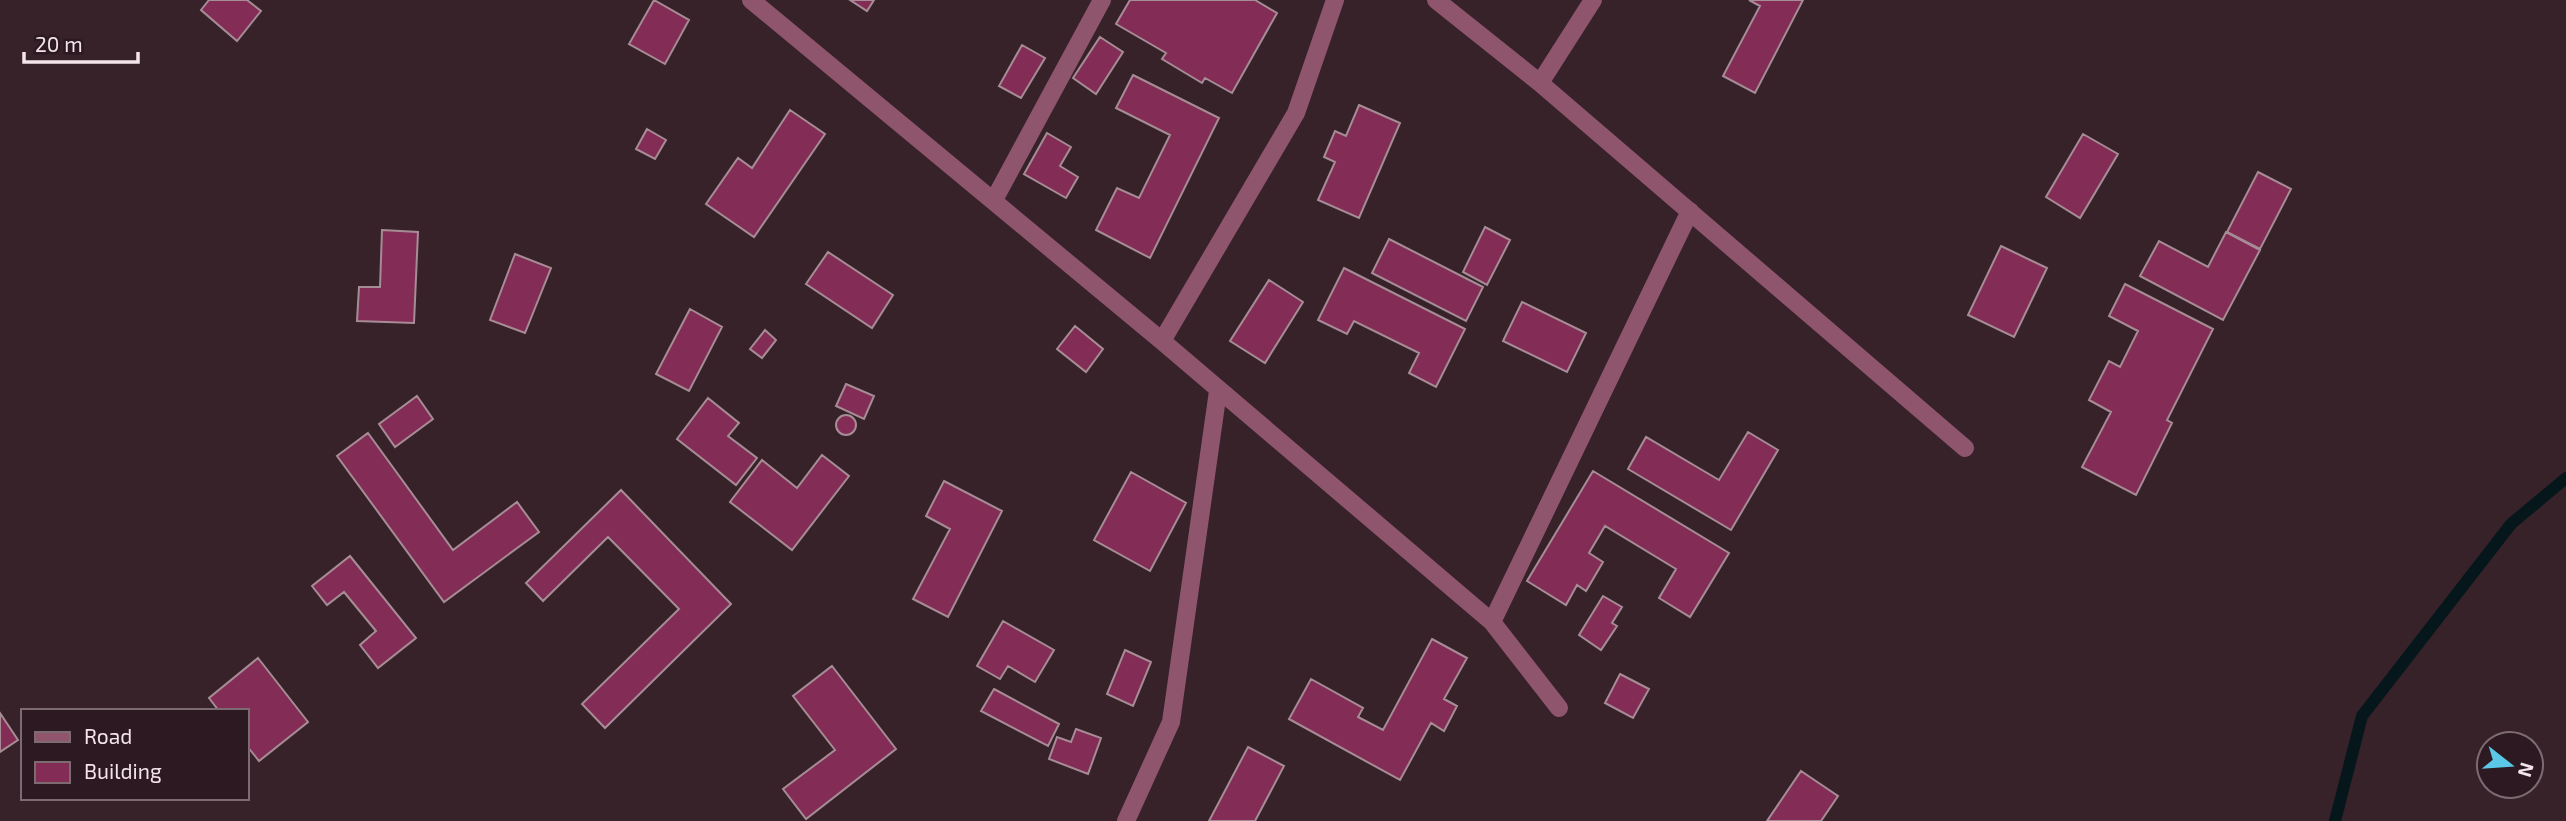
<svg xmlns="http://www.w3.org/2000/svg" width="2566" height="821" viewBox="0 0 2566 821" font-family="'Exo 2',sans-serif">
	<rect width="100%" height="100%" fill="#37222a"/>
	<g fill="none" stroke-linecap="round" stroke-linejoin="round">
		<path stroke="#06171c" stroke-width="12" d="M2335,821L2362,716L2511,524L2566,478"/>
	</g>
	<path fill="#832d56" stroke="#a68c95" stroke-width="2" d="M209,0H247L261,11L237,41L201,10Z
		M654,0L689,20L665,64L629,44Z
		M850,0H874L867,11Z
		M1130,0H1255L1277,13L1232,93L1205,78L1202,83L1162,59L1166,53L1116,24Z
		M1749,0H1803L1755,93L1723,76L1760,6Z
		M1100,37L1123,52L1096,94L1073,78Z
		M1022,45L1045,58L1021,98L999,86Z
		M1133,75L1219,118L1150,258L1096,230L1117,188L1139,198L1170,135L1116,108Z
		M1359,105L1400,123L1359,218L1318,200L1335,162L1324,157L1335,131L1346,136Z
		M790,110L825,134L754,237L706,204L738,158L752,168Z
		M647,129L666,140L655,159L636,149Z
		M1047,133L1071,147L1060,166L1078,177L1066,198L1024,174Z
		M2083,134L2118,154L2080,218L2046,197Z
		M2258,172L2291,189L2260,249L2227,232Z
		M1485,227L1510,240L1487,285L1463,272Z
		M382,230L418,232L414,323L357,321L359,287H380Z
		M2226,232L2260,250L2223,320L2140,276L2159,241L2208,267Z
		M1389,239L1483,287L1466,321L1372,273Z
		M2001,246L2047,268L2014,337L1968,315Z
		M828,252L893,295L872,328L806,284Z
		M515,254L551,268L525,333L490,320Z
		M1344,268L1465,329L1436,387L1409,373L1419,353L1354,321L1347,334L1318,320Z
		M1269,280L1303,302L1265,363L1230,341Z
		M2125,284L2213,329L2167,420L2172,423L2136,495L2082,467L2111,412L2089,400L2109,361L2120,367L2138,331L2109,316Z
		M1522,302L1586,333L1567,372L1503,341Z
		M690,309L722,327L689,391L656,374Z
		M1075,326L1103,349L1086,372L1057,349Z
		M765,330L776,340L762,358L750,349Z
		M846,384L874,396L864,419L836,406Z
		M417,396L433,419L395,447L379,424Z
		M708,398L739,423L728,436L757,458L736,485L677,439Z
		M836 425a10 10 0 1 1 20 0a10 10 0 1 1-20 0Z
		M1748,432L1778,450L1731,530L1628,469L1646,437L1719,480Z
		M368,433L453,550L517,502L539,532L444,602L337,456Z
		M822,455L849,476L792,550L730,502L762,460L797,488Z
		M1593,471L1729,553L1690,617L1659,598L1676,569L1605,526L1589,553L1603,562L1586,591L1577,585L1566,605L1527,581Z
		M1131,472L1186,503L1150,571L1094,540Z
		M944,481L1002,511L948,617L913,599L950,529L926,516Z
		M621,490L731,604L605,728L582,704L679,609L608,537L543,601L526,583Z
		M350,556L416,638L378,668L360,645L376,631L344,592L327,605L312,586Z
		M1603,596L1622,607L1612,623L1617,626L1601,650L1579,635Z
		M1003,621L1054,650L1035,682L1008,666L1000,679L977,666Z
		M1432,639L1467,658L1444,699L1457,706L1444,731L1431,723L1400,780L1289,719L1311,679L1363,708L1358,717L1383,730Z
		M1125,650L1151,662L1133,706L1107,694Z
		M258,658L308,722L259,761L247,746V711H219L209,698Z
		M832,666L896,749L806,819L783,789L835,750L793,696Z
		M1620,674L1649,689L1633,718L1605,703Z
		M994,689L1059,724L1048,746L981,711Z
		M0,713L18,740L0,752Z
		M1076,729L1101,738L1088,774L1049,759L1057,737L1071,742Z
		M1248,747L1284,766L1255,821H1209Z
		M1801,771L1838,796L1821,821H1767Z"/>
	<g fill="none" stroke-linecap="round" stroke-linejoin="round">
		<path stroke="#8f556d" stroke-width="18" d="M751,0L1162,341L1492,622L1559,708
			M1436,0L1540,83L1965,448
			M1540,83L1593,0
			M994,200L1102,0
			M1162,341L1296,113L1335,0
			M1492,622L1690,211
			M1126,821L1171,722L1218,391"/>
	</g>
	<rect x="21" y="709" width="228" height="91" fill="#2c1921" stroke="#7c6b71" stroke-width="2"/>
	<rect x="35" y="732" width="35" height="10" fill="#8f556d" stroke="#7c6b71" stroke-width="2"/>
	<text x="84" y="744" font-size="21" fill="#f3e5ea">Road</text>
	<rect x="35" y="762" width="35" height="21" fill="#832d56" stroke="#7c6b71" stroke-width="2"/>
	<text x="84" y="779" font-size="21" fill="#f3e5ea">Building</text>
	<g transform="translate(2510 765) rotate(107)"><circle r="33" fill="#2c1921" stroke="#7c6b71" stroke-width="2"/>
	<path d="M0-5L12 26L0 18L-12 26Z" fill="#5bc8e7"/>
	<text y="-10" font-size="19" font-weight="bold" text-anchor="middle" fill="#f3e5ea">N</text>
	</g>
	<path d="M24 52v10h114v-10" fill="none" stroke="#f3e5ea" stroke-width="3.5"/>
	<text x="35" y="52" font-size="21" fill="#f3e5ea" stroke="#2c1921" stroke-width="5" paint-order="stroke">20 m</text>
</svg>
